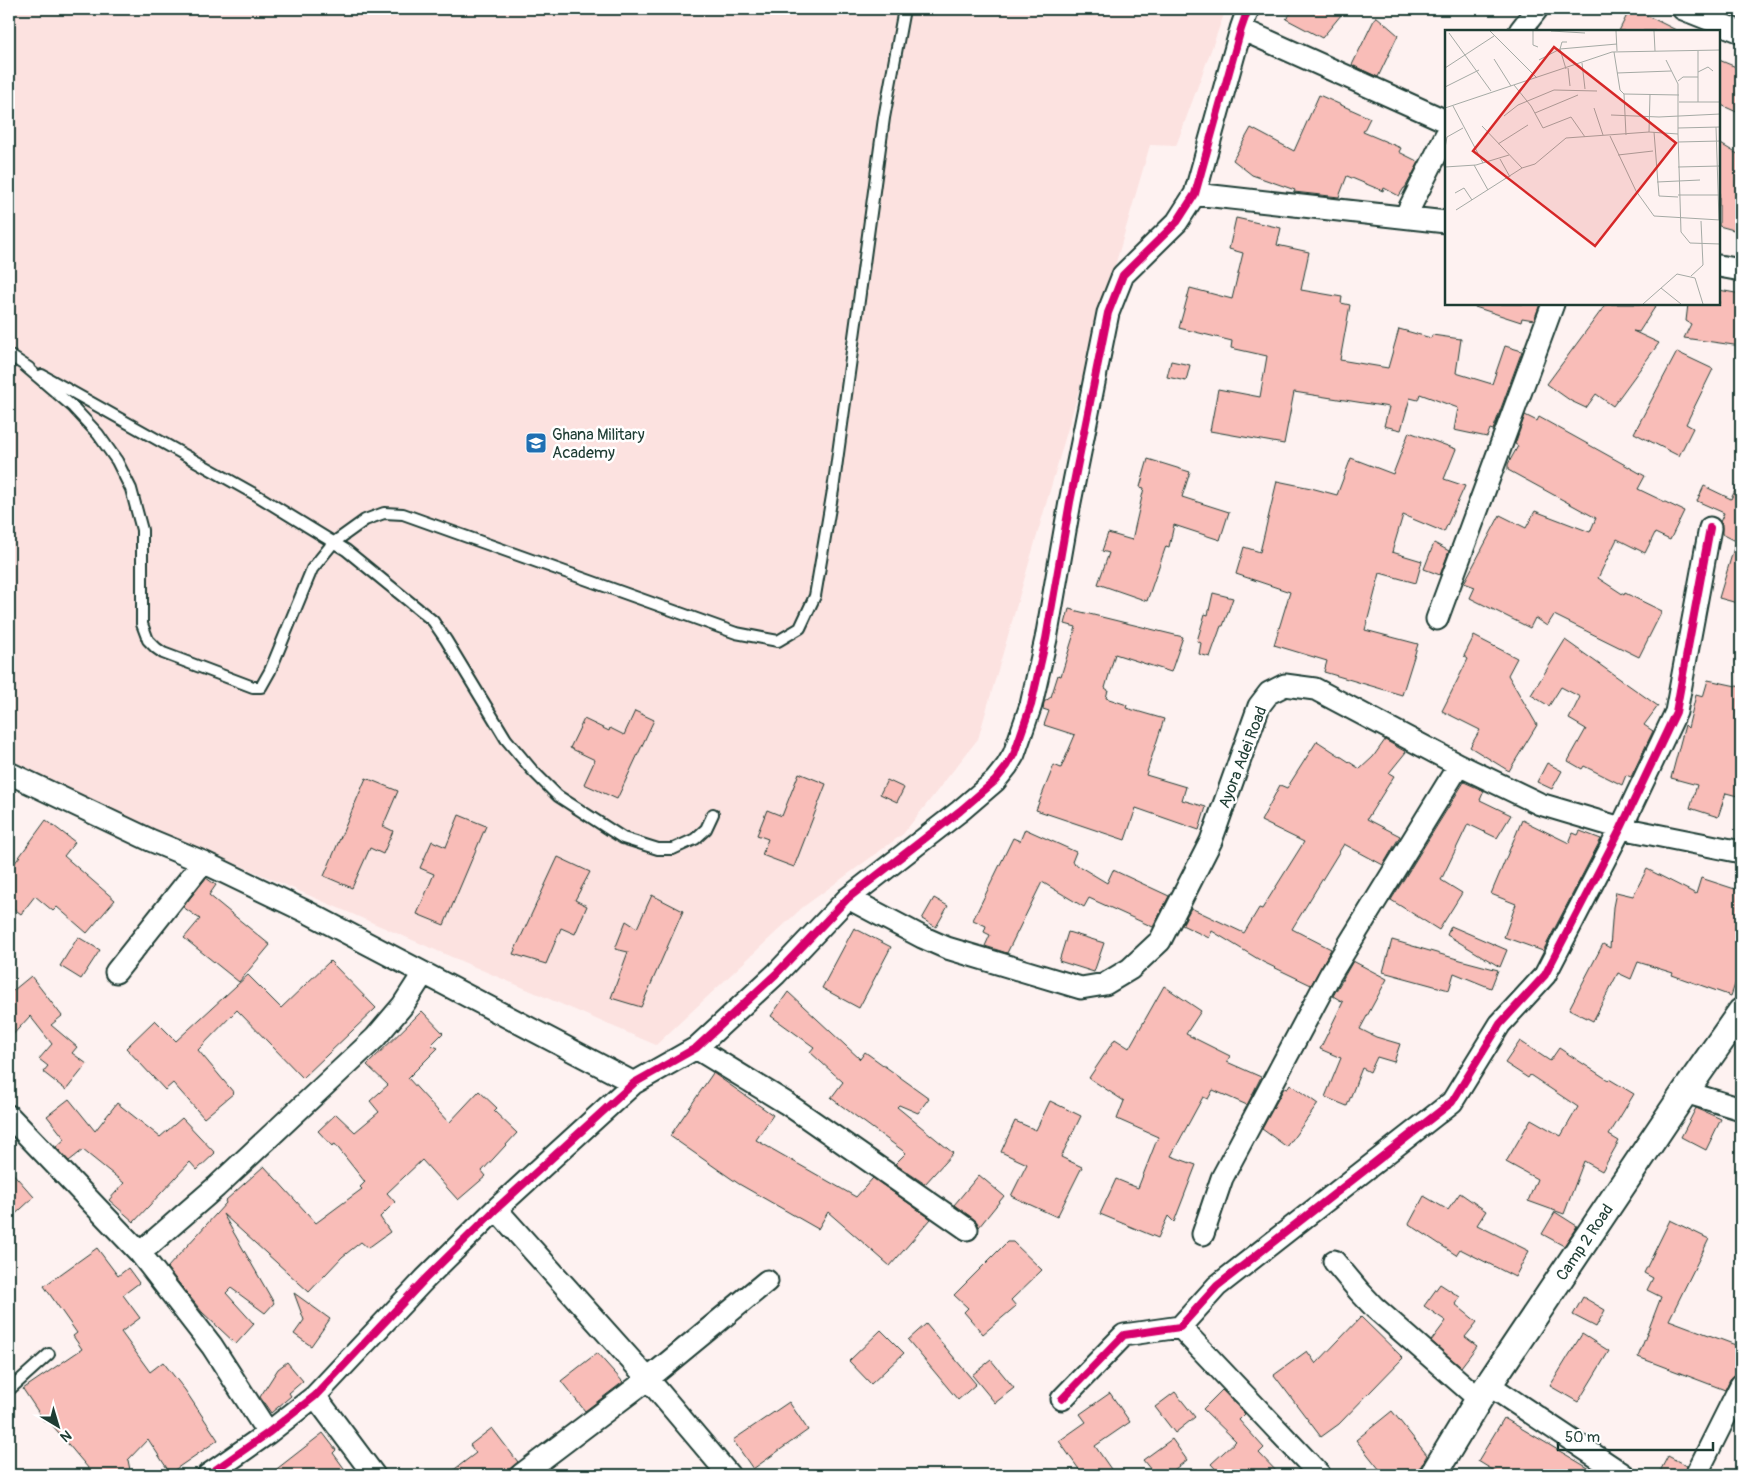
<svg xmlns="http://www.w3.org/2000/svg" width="1750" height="1484" viewBox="0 0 1750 1484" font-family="Pangolin,sans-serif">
	<rect width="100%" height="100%" fill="#fef2f1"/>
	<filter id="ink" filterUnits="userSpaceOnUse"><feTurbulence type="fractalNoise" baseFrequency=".02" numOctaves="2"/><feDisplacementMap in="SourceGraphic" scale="10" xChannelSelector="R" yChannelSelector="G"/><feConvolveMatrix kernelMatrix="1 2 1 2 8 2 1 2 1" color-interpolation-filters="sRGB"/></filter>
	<g filter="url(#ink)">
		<path fill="#fce2e0" d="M9,9H1226L1176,146L1150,145L978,739L903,834L803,907L656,1045L9,766Z"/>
		<path fill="#f9bdb8" stroke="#1f3d34" d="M1295,9H1346L1322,38L1286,19Z
			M1630,9H1634L1678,31H1619Z
			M1376,16L1398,35L1378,77L1352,65Z
			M1719,60L1741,69V114L1719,104Z
			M1319,95L1370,118L1363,132L1401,148L1399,152L1419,162L1405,188H1404L1399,196L1384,188L1383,191L1347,176L1339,197L1294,192L1295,190L1252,175L1233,160L1251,128L1294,151Z
			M1719,143L1741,156V232L1719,226Z
			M1236,218L1281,228L1277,245L1309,252L1301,290L1342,297L1341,303L1350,305L1340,360L1388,368L1399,329L1431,338L1432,335L1461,339L1456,373L1492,384L1505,346L1522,351L1493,430L1490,429L1487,437L1454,430L1458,408L1420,394L1418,400L1410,398L1401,430L1384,426L1389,407L1294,392L1284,444L1210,431L1218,389L1260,397L1267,356L1231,348L1232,341L1179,328L1190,288L1232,299L1243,253L1229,249Z
			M1719,290L1741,294V346L1684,338L1691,324L1686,321L1688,304H1719Z
			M1475,304H1540L1534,320L1522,318L1521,322L1475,307Z
			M1606,304H1657L1639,332L1633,331L1659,343L1613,406L1596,394L1586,408L1571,401L1547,384Z
			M1677,352L1713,369L1686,424L1693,428L1679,456L1634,433Z
			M1171,361L1190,365L1186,381L1167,377Z
			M1525,415L1537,421L1539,417L1645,476L1638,489L1684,511L1670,540L1655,533L1645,553L1617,539L1598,578L1624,595L1625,593L1662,611L1639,657L1554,615L1547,626L1535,618L1530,628L1470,598L1475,587L1464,583L1500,515L1526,528L1535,511L1590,532L1596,518L1508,470V464L1518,446L1515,444Z
			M1409,432L1456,449L1444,479L1465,486L1444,532L1403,515L1392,552L1422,561L1416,583L1380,573L1365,630L1418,644L1402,695L1324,672L1327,661L1274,645L1290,592L1236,574L1244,547L1260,552L1277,481L1311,488L1337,495L1351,458L1393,474Z
			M1148,459L1190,472L1182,497L1229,512L1220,540L1174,525L1169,547L1166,546L1147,601L1098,584L1109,553L1102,551L1108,533L1132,540L1144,488L1140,487Z
			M1741,478V604L1719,598L1736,541L1722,534V524L1720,522L1724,513L1697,501L1704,486L1731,499Z
			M1434,543L1449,551L1440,575L1424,569Z
			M1213,593L1233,598L1223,626H1221L1210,657L1199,654L1201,643L1197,641L1205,614L1208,615Z
			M1069,609L1183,637L1171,672L1115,654L1105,688L1108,690L1106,698L1127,705L1126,708L1164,719L1146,775L1186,787L1182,800L1206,807L1199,830L1136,808L1125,840L1036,810L1054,765L1061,768L1075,735L1044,725L1049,711L1043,709L1044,702L1051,697L1058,675L1061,676L1076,627L1065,624Z
			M1474,636L1517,658L1508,675L1537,725L1509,771L1470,747L1480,730L1442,711L1468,659L1464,656Z
			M1565,640L1658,706L1644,725L1653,731L1631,777L1626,775L1622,785L1584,766L1582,769L1568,761L1586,729L1569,719L1580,697L1561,687L1549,706L1531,695Z
			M1708,680L1741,687V797L1726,793L1718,817L1690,808L1697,785L1671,778L1685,725L1688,728L1696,695L1703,697Z
			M635,711L654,720L617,799L584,784L595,760L570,748L584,719L609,731L610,728L624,735Z
			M1385,740L1406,752L1389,773L1394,776L1367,819L1400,836L1383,865L1344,844L1292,929L1331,949L1311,985L1263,962L1212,931L1209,938L1182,925L1191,908L1244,933L1259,908L1262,909L1304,842L1261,821L1280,785L1287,788L1317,741L1360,769L1373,757Z
			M1547,763L1562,771L1552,789L1537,782Z
			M799,773L826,784L794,867L762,855L768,839L757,835L767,810L782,816Z
			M366,778L398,791L383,826L393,831L383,854L370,848L352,888L324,876Z
			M887,780L904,788L897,802L880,794Z
			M1464,782L1484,791L1480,800L1511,815L1497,838L1468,824L1441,880L1462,893L1439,930L1391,900Z
			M459,815L486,826L444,925L417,914L434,874L420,868L432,841L446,847Z
			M46,820L75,842L64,856L115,900L87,933L57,907L53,911L35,896L21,914L9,905V871Z
			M1522,820L1569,843L1573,833L1578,835L1580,831L1601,839L1543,951L1504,937L1516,904L1491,894Z
			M1025,829L1076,852L1072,862L1107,883L1113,870L1169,896L1153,927L1089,898L1084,907L1042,882L1007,953L985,946L990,935L984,932L986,926L973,920L1013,838L1020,841Z
			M558,857L590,872L575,900L587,906L575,934L561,928L546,964L513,954Z
			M1647,869L1696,894L1701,878L1741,891V967L1731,996L1672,975L1673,973L1638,962L1631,979L1618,973L1593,1021L1569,1009L1603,944L1610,948L1613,907L1616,892L1633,896Z
			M206,878L216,885L209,895L270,945L239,982L184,938L200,919L183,907Z
			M652,895L683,911L641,1007L611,998L628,952L615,949L626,921L637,928Z
			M934,898L948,906L936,927L922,919Z
			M1451,926L1507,950L1500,967L1447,935Z
			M854,928L891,947L859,1008L822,988Z
			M1068,932L1104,943L1094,972L1059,961Z
			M78,937L100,950L81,979L60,966Z
			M1392,940L1464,961L1498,970L1491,988L1454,973L1449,990L1383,972Z
			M330,961L376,1008L303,1078L237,1010L198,1050L234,1093L204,1118L173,1083L165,1090L126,1048L155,1020L176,1041L248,975L281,1008Z
			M1353,961L1387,979L1360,1029L1376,1037L1400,1044L1394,1062L1377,1057L1370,1072L1362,1068L1347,1106L1325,1097L1341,1058L1320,1049L1343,1002L1333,996Z
			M31,976L62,1016L51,1025L77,1047L72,1053L87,1064L66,1090L43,1072L48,1066L39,1059L52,1044L30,1016L9,1039V994Z
			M1164,986L1201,1011L1186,1034L1230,1056L1227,1062L1261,1077L1247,1105L1213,1090L1208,1099L1203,1097L1171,1156L1196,1165L1174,1222L1168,1216L1158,1238L1100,1214L1116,1179L1138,1188L1158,1137L1117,1119L1124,1101L1089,1078L1115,1039L1129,1048Z
			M788,992L860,1059L865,1052L929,1098L918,1113L899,1105L897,1107L953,1153L925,1184L895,1164L906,1153L831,1098L843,1082L810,1052L814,1047L771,1016Z
			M422,1011L443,1033L431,1045L438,1048L408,1078L449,1123L479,1091L497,1108L494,1111L517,1133L482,1171L486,1176L458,1200L422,1160L387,1193L395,1202L380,1217L390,1232L368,1248L361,1242L342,1257L309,1292L223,1214L274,1303L265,1313L231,1288L226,1293L254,1324L236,1344L202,1312L167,1268L226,1203L225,1201L264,1166L316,1223L362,1189L360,1187L365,1182L335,1144L332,1146L318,1131L336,1114L355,1132L379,1112L370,1101L388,1085L367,1065Z
			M1520,1041L1550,1061L1559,1048L1608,1080L1609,1079L1634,1094L1609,1135L1619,1141L1602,1171L1584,1161L1564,1214L1528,1201L1537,1179L1506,1162L1531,1119L1561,1136L1578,1107L1530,1075L1528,1078L1505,1063Z
			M713,1073L773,1115L756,1140L856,1197L873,1178L931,1219L890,1266L828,1212L818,1229L739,1184L670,1136Z
			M1290,1084L1318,1104L1287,1147L1262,1129L1284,1088L1287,1089Z
			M69,1099L95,1131L117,1103L160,1137L182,1118L215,1153L197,1170L190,1162L134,1222L109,1200L124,1183L83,1150L69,1161L56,1147L65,1139L47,1116Z
			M1050,1101L1081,1116L1061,1157L1082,1167L1057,1217L1011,1196L1027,1164L1001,1152L1015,1121L1036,1130Z
			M1696,1108L1721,1119L1706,1150L1681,1137Z
			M9,1169L34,1197L9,1220Z
			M979,1175L1004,1196L979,1227L974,1219L954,1205Z
			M1460,1193L1486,1211L1477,1225L1529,1251L1515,1277L1460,1249L1456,1255L1409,1224L1424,1196L1448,1210Z
			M1555,1212L1577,1226L1564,1246L1542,1234Z
			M1670,1220L1709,1239L1669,1320L1741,1347V1363L1737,1373L1730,1379L1725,1390L1638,1357L1661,1297L1647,1290L1653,1278L1644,1273Z
			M1007,1242H1013L1042,1270L1011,1300L1016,1306L983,1334L964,1312L968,1308L954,1295Z
			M97,1248L118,1276L128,1268L139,1283L123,1295L140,1318L121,1332L150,1372L163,1362L185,1390L218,1440L170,1473L148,1439L128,1460L131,1475H94L48,1420L45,1422L23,1389L82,1349L73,1336L77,1333L44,1286Z
			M1440,1284L1460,1297L1455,1304L1477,1322L1465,1337L1477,1346L1461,1367L1431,1341L1446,1321L1424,1306Z
			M294,1293L330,1319L311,1346L294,1334L304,1320Z
			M1583,1297L1605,1310L1596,1327L1573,1315Z
			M1361,1317L1403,1358L1339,1424L1321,1437L1274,1375L1307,1351L1316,1364Z
			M926,1324L976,1384L958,1400L908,1340Z
			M881,1330L904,1353L871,1384L849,1361Z
			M1582,1334L1609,1351L1578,1402L1550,1386Z
			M597,1353L623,1382L585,1411L561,1381Z
			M991,1360L1014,1388L995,1403L972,1375Z
			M287,1362L303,1381L289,1393L291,1396L271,1413L260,1397L278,1369Z
			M1222,1390L1245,1414L1239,1420L1264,1448L1259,1453L1280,1475H1221L1211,1464L1236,1441L1203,1409Z
			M1175,1392L1195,1417L1175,1433L1155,1407Z
			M1110,1393L1130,1422L1095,1446L1115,1475H1083L1059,1441L1086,1422L1080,1414Z
			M789,1402L808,1430L753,1469L733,1440Z
			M1392,1411L1427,1455L1421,1466L1409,1475H1384L1356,1440Z
			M1504,1418L1600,1475H1501L1478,1461Z
			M492,1428L518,1462L502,1475H447L476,1453L470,1445Z
			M323,1433L336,1450L333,1453L349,1475H269Z
			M1172,1439L1187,1460L1167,1475H1155L1143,1460Z
			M1668,1456L1687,1466L1684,1475H1658Z"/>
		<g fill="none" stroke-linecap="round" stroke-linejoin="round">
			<g stroke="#1f3d34" stroke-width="14">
				<path id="service" d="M9,355L29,368
					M25,366L73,407L98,434L117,461L131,489L142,530V624L148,640L156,648L163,653L253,687H261L270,671L312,569L333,543L365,520L384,513L403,514L736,633L778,641L800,628L815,596L833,490L884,118L904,9
					M42,375L258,496L346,550L433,621L446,640L506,739L532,770L558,796L623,838L658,849H673L695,839L706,829L713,814
					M9,1390L49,1354"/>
			</g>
			<g stroke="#1f3d34" stroke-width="25">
				<path id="minor" d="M1683,9L1741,32
					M1241,29L1446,121
					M1520,31L1537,9
					M1195,194L1446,222
					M1405,217L1446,135
					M1719,266L1741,270
					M1437,619L1553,304
					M9,773L150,840L203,862L309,913L634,1083
					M848,898L922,937L947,948L1081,988L1105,984L1130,969L1160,941L1211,841L1259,706L1269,693L1285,685L1315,689L1459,765L1540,804L1621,828L1741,852
					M116,972L203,862
					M696,1048L786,1103L967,1229
					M1685,1092L1741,1109
					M9,1116L140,1253L212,1346L268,1433
					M496,1209L648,1379L729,1475
					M1203,1234L1222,1178L1330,975L1459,765
					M140,1253L216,1187L375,1038L403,1005L423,974
					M1334,1261L1359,1291L1374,1307L1479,1399
					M1180,1327L1320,1475
					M1489,1385L1624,1475
					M315,1396L374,1475
					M1062,1399L1124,1335L1180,1327L1217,1286L1452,1102L1500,1024L1545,975L1621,828L1676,712L1710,528
					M208,1475L268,1433L315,1396L425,1279L496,1209L634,1083L696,1048L776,974L848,898L960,811L995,781L1007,766L1014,754L1031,705L1046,639L1070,502L1108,313L1123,275L1177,222L1195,194L1241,29L1248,9
					M521,1475L648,1379L767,1281
					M1696,1475L1741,1385"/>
			</g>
			<g stroke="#1f3d34" stroke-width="30">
				<path id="tertiary" d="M1433,1475L1479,1399L1685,1092L1741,1012"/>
			</g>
			<use href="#service" stroke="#fff" stroke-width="10"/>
			<use href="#minor" stroke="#fff" stroke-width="21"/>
			<use href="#tertiary" stroke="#fff" stroke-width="26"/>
			<g stroke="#fff" stroke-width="11">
				<path id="cycleway" d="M1062,1399L1124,1335L1180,1327L1217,1286L1452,1102L1500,1024L1545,975L1621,828L1676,712L1710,528
					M208,1475L268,1433L315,1396L425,1279L496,1209L634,1083L696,1048L776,974L848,898L960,811L995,781L1007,766L1014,754L1031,705L1046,639L1070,502L1108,313L1123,275L1177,222L1195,194L1241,29L1248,9"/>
			</g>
			<use href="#cycleway" stroke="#d6006c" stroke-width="8"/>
		</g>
	</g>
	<defs>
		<g id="school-square" transform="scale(1.125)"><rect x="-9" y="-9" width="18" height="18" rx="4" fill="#1f6fb2" stroke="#fff"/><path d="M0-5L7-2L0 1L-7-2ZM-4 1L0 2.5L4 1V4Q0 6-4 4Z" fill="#fff"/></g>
	</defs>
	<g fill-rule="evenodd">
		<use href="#school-square" x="536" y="443"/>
	</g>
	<g text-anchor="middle" stroke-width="5" stroke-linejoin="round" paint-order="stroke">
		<g font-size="16" fill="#1f3d34" stroke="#fff" text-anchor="start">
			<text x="552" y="440">Ghana Military<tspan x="552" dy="18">Academy</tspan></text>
		</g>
		<g font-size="16" fill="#1f3d34" stroke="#fff">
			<text transform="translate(1242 757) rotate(-69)" y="6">Ayora Adei Road</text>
			<text transform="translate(1584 1242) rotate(-56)" y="6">Camp 2 Road</text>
		</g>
	</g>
	<g transform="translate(1445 30)">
		<rect width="275" height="275" fill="#fef2f1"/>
		<path fill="none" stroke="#a5aaa5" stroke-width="1" d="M45,1L92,48M88,1V15L93,17M106,1L140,3M171,1L172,21M209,1L210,21M4,3L46,61M253,21V72M169,22L175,60L179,64L181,105M49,29L66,56M94,30L115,19L172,14M137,33L140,59M0,38L49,6M123,38L125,56M121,39L115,19L117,12H122M253,42L263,37L268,41M172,43L226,41M275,49V66M233,51L238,47H253M69,55L86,76L98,98L126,87L140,107M0,57L34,40M179,64L234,65M234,72H275M8,76L38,133M0,78L167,22L275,20M149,78L158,105M90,83L133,65M166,85L214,87L275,84M59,86L73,75L109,60L152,61M37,96L77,138M271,97L274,190M233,98L275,97M204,102L205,64M209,102L214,166L233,167M233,104L236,202L245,213L275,214M165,106L191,161L209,186L275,190M233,112L275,111M53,114L83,95M0,118L2,107L18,98M173,125L208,121M55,129L65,147M29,135L43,160M0,137L31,135L64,125M233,137L275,136M212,152L255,150M10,163L19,158L27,170M233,165H274M11,180L77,138L90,134L121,108L204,102L233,104V54L221,30M246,246L258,235L256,191M216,258L236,274M198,274L232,244L250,248L258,274"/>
		<path fill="#d62828" fill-opacity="0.15" stroke="#d62828" stroke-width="2.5" d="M109,17L231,113L150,216L28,121Z"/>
		<rect width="275" height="275" fill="none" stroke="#1f3d34" stroke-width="2.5"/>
	</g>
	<rect width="1750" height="1484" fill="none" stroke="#fff" stroke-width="30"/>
	<rect x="15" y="15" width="1720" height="1454" fill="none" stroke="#1f3d34" stroke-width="2" filter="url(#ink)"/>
	<g transform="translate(58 1426) rotate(142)" stroke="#ffffff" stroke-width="4" paint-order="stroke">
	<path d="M0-4L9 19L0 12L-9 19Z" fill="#1f3d34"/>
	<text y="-8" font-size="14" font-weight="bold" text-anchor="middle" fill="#1f3d34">N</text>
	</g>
	<path d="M1558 1442v8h155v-8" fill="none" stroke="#1f3d34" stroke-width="2.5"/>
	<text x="1565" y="1442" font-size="15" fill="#1f3d34" stroke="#ffffff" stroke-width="4" paint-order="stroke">50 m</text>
</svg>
